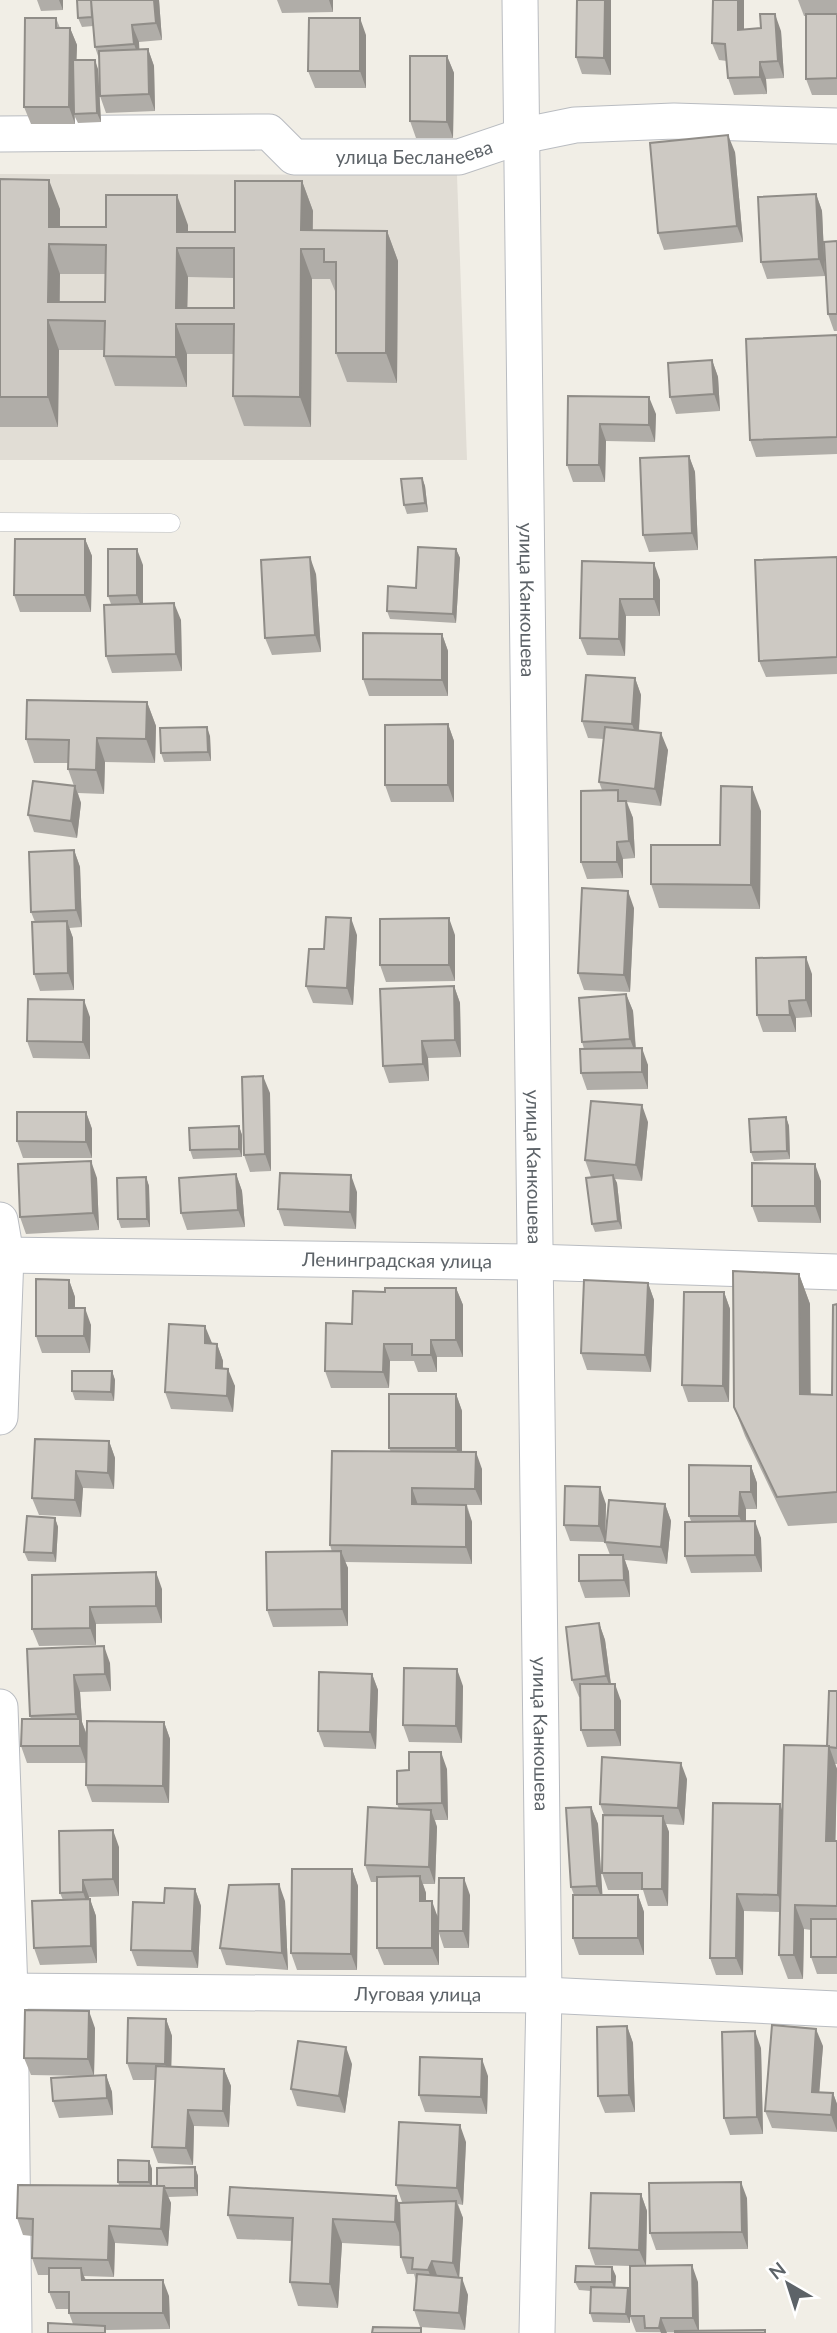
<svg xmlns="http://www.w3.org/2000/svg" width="837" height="2333" viewBox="0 0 837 2333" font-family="Lato,sans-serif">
	<rect width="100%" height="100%" fill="#f1eee6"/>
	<path fill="#e1ddd5" d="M0,174L457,175L467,460H0Z"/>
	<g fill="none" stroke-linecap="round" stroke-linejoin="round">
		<g stroke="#b9bcc1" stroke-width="19">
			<path id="service" d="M0,522L171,523"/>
		</g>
		<g stroke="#b9bcc1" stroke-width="37">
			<g id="minor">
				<path id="s1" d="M520,0L544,1995L537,2333"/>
				<path id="s2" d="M0,134L269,132L294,157H459L521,136L575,125L674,121L837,126"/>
				<path d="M0,1220L6,1255L0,1417"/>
				<path id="s3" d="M0,1255L533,1262L837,1272"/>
				<path d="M0,1707L10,1991L14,2333"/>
				<path id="s4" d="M0,1991L544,1995L837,2009"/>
			</g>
		</g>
		<use href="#service" stroke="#fff" stroke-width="18"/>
		<use href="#minor" stroke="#fff" stroke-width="35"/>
	</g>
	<path fill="#b0ada8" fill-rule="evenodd" d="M37,0H63V10L41,11Z
		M159,0L162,40L139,42V50L148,49L154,66L155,111L106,113L100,96L99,59L95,47L93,26L82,27L78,18Z
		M277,0H333V12L282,13Z
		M611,0V75L582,74L576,57Z
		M798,0H837V95H812L806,79V16H804Z
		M56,18L60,28H70L77,45L76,60L98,69L101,122L78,123L75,117V124H31L24,107Z
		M744,30L781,31L784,78L766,79L767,94L734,95L728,78L727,61L719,60L712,43Z
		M366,35V88H315L308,71Z
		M447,56L454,73L453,138H416L410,121Z
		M735,152L743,242L664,250L658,233Z
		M0,179L60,209V227H106L188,225V232H235L302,181L313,211V230L387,231L398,261L397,383L347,382L336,353V291H335L330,279H312L311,427L244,426L233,396V354H187V387L115,386L104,356L105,350H59L58,427H0ZM60,274H105V302H60ZM188,277L234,278V308H187Z
		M816,194L822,211L825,276L767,279L761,262Z
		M837,241V331H834L828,314Z
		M837,335V454L756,457L750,440Z
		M712,360L718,377L720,411L676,414L670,397Z
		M568,396L656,414L655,442L606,441L605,482H573L567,465Z
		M689,456L695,472L698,550L649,552L643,535Z
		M422,478L425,486L428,512L407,514L404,505Z
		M85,539L92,556L91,612H20L14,595Z
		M456,549L460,558L456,623L390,619L387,611L416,588Z
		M837,557V674L766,677L759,661Z
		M582,561L660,580V616H626L625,656L587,655L580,638Z
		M143,565V603L181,620L182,671L112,673L106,656L111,604L108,596Z
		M316,574L321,652L272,655L265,638Z
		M442,634L448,651V696H369L363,679Z
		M635,678L641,695L639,731L668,750L661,806L627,802L633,818L635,858L623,859V878L587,879L581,862L602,790L599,782L604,739L588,738L582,721Z
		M147,702L156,726L155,763L105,762L104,794L78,793L81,803L77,838L34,832L28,815L74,786L68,769V763H34L26,739Z
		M448,724L454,741V802H391L385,785Z
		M210,736L211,761L164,762L161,753Z
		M761,811L760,909L659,908L651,884L720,845Z
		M74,850L80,867L82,927L69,928L73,938L74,990L40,991L34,974L35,922L31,912Z
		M634,908L630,992L584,990L578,973Z
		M357,935L353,1005L313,1003L306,986L324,949Z
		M455,935V981L386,982L380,965Z
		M812,974V1017L796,1018V1032H763L757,1015Z
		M454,986L460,1003L461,1057L428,1058L429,1081L389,1083L383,1066Z
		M626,994L633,1011L636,1048L648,1065V1089L587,1090L581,1073L584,1049L582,1042Z
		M90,1017V1059L33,1058L27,1041Z
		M270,1093L271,1171L250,1172L244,1155Z
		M86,1112L92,1129V1158H23L17,1141Z
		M786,1117L789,1126L790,1159L754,1161L751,1152Z
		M648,1122L642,1181L615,1179L617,1183L622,1229L595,1232L592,1224L591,1177L585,1160Z
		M239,1126L242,1135V1157L193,1159L190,1150Z
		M236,1174L242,1191L245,1227L187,1230L181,1213Z
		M146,1177L149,1186L150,1227L121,1228L118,1219Z
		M97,1178L99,1230L26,1234L20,1217Z
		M821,1181V1223L758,1222L752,1206Z
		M357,1192L356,1229L284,1226L278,1209Z
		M799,1274L810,1304V1394L832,1395L837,1304V1523L788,1526L745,1436L734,1407Z
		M69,1280L75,1297V1308L91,1325L90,1353H42L36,1336Z
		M648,1283L654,1300L651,1372L587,1370L581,1353Z
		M456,1288L463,1305V1357H437V1372H418L414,1361H390L389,1388H331L325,1371L352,1324L385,1292Z
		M724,1292L730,1309L729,1402H688L682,1385Z
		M211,1344H217L223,1361V1369L235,1386L233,1412L171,1409L165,1392Z
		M112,1371L115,1380L114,1401L75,1400L72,1391Z
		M456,1394L462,1411V1452L482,1469V1505H467L472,1522V1564L345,1562L348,1568V1626L273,1627L267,1610L332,1552L330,1545L391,1452L389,1448Z
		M109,1441L115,1458L114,1489L83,1488L81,1517L39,1515L32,1498Z
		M751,1466L757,1483V1509H746V1521L761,1538L762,1572L691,1573L685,1556L691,1521L689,1516Z
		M606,1504L605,1542L570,1541L564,1525Z
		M665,1504L671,1521L667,1564L625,1560L629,1572L630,1597L585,1598L579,1581L610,1555L605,1542Z
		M55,1518L58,1527L56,1562L28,1561L24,1552Z
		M32,1575L162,1589V1623L96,1624V1645L39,1646L32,1629Z
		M599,1623L605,1640L611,1684L621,1701V1746L587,1747L581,1730L580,1697H579L572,1680Z
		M27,1649L110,1663L111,1691L80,1692L82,1722L87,1735L164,1722L170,1739L169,1803L92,1802L86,1785V1763H27L21,1746L31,1719L30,1716Z
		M372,1674L378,1690L376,1749L324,1747L318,1731Z
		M463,1686L462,1743L409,1742L403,1725Z
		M837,1691V1764H835L837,1769L835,1841H837V1974H817L811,1957V1930L804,1929L803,1979H788L779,1955L780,1912L744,1911L743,1975H716L710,1958L713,1803L783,1812L827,1746Z
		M447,1769L448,1820H435L437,1827L435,1884H423L426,1893V1901L438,1916L470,1895L469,1948H444L439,1933V1965H384L377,1948V1882H371L365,1865L399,1809L397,1804Z
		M687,1779L684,1825L666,1824L669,1832L668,1906H648L643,1890H608L602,1873L604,1815L600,1804Z
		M591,1807L598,1824L602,1895H638L644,1912V1955H579L573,1938L574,1895L571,1887Z
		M119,1847V1896L89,1897L96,1916L97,1963L40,1965L34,1948L63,1900L60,1893Z
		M352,1869L358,1886L357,1970H297L291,1953Z
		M195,1889L201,1906L198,1968L137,1966L131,1950L164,1903Z
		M285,1901L288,1970L226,1965L220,1948Z
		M166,2019L172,2036L171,2067L224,2069L231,2086L229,2127L194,2126L193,2165L158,2163L152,2147L155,2080H133L127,2063Z
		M627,2026L633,2043L635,2112L605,2113L598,2096Z
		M95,2028L94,2075H106L112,2092L113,2115L59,2118L53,2101L88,2076L31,2075L24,2058Z
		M823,2046L819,2092L833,2093L837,2104V2132L772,2128L765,2111Z
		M761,2048L763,2134L730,2135L724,2118Z
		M352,2064L345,2113L297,2106L291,2089Z
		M488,2076L487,2114L425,2112L419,2095Z
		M466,2142L463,2205L458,2204L463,2218L459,2278L468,2295L465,2330L420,2327L414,2310L416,2281L414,2274H407L401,2257L400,2246L342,2243L338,2308L298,2306L290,2282L292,2241L237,2239L228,2215L396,2196L399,2203L414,2202H402L396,2185Z
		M149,2161L152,2169V2186H157L195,2167L198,2176V2196L168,2197L171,2203L168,2246L115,2243L114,2277L84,2276L86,2280L169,2296L170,2329L107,2330L73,2324L69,2313V2309H56L49,2292V2275H38L32,2258V2236L23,2235L17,2218L119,2185L118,2182Z
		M641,2194L647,2211L646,2266L698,2282L699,2331L766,2333L636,2332L630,2316V2311V2323L593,2322L590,2313L591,2291L579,2290L575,2282L616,2276L615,2288L630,2295V2266L595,2265L589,2248Z
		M747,2198L748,2249L656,2250L650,2233Z"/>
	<path fill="#908d88" d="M59,0H63V10Z
		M154,0H159L162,40L156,23Z
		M329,0H333V12Z
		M605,0H611V75L604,58Z
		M738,0H744V47L738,30Z
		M775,14L781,31L784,78L778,61Z
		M360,18L366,35V88L360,71Z
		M132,25L139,42L140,61L134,44Z
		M70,28L77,45L75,114H74L75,124L69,107Z
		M148,49L154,66L155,111L149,94Z
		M447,56L454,73L453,138L447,122Z
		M95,60L98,69L101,122L97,113Z
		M760,62L766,79L767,94L760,77Z
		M728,135L735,152L743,242L737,226Z
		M49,180L60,209V244L49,227Z
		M302,181L313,211L312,249L301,230Z
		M816,194L822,211L825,276L819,259Z
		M177,195L188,225V248L177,232Z
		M387,231L398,261L397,383L386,353Z
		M49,244L60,274L59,320L48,302Z
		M177,248L188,277L187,324L176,308Z
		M301,249L312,279L311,427L300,397Z
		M48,320L59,350L58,427L48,397Z
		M176,324L187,354V387L176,357Z
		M712,360L718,377L720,411L714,394Z
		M649,397L656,414L655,442L649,425Z
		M600,424L606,441L605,482L599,465Z
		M689,456L695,472L698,550L692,533Z
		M422,478L425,486L428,512L425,503Z
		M85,539L92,556L91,612L85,595Z
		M137,549L143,565V612L137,595Z
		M456,549L460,558L456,623L453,614Z
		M310,557L316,574L321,652L315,635Z
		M654,563L660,580V616L654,599Z
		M620,599L626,616L625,656L619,639Z
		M174,603L181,620L182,671L176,654Z
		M442,634L448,651V696L442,680Z
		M635,678L641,695L638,741L632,724Z
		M147,702L156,726L155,763L146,739Z
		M448,724L454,741V802L448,785Z
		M207,727L210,736L211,761L208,752Z
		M661,733L668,750L661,806L655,789Z
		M97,738L105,762L104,794L96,770Z
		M75,786L81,803L77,838L71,821Z
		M752,787L761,811L760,909L751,885Z
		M626,801L633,818L635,858L629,841Z
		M617,842L623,859V878L617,862Z
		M74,850L80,867L82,927L76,910Z
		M628,891L634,908L630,992L624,975Z
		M351,918L357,935L353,1005L347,988Z
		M449,918L455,935V981L449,965Z
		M67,921L73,938L74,990L68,973Z
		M806,957L812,974V1017L806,1000Z
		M454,986L460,1003L461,1057L455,1040Z
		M626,994L633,1011L636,1055L630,1039Z
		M84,1000L90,1017V1059L83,1042Z
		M789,1001L796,1018V1032L790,1015Z
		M422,1041L428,1058L429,1081L423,1064Z
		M642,1048L648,1065V1089L642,1072Z
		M263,1076L270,1093L271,1171L265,1154Z
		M642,1105L648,1122L642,1181L636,1165Z
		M86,1112L92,1129V1158L86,1142Z
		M786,1117L789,1126L790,1159L787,1151Z
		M239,1126L242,1135V1157L239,1149Z
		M91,1161L97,1178L99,1230L93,1213Z
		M815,1164L821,1181V1223L815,1206Z
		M236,1174L242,1191L245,1227L238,1210Z
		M351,1175L357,1192L356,1229L350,1212Z
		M613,1175L617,1183L622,1229L618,1221Z
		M146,1177L149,1186L150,1227L147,1219Z
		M799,1274L810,1304L811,1423L800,1394Z
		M69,1280L75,1297V1325L69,1308Z
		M648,1283L654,1300L651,1372L645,1355Z
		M456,1288L463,1305V1357L456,1340Z
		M724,1292L730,1309L729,1402L723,1386Z
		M85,1308L91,1325L90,1353L84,1336Z
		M205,1326L212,1343L211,1360L205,1343Z
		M431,1340L437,1357V1372L431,1355Z
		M217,1344L223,1361L222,1385L216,1368Z
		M384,1344L390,1361L389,1388L383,1372Z
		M228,1369L235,1386L233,1412L227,1396Z
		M112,1371L115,1380L114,1401L111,1392Z
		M456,1394L462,1411V1465L456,1448Z
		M109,1441L115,1458L114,1489L108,1473Z
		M476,1452L482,1469V1505L475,1489Z
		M751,1466L757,1483V1509L751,1492Z
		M76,1471L83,1488L81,1517L75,1500Z
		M600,1487L606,1504L605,1542L599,1526Z
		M412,1488L418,1505L412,1504Z
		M740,1492L746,1509V1533L739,1516Z
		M665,1504L671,1521L667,1564L661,1547Z
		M466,1505L472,1522V1564L466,1547Z
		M55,1518L58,1527L56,1562L53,1553Z
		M755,1521L761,1538L762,1572L755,1555Z
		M341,1551L348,1568V1626L342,1609Z
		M623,1555L629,1572L630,1597L624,1580Z
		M156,1572L162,1589V1623L156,1606Z
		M90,1607L96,1624V1645L90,1628Z
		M599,1623L605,1640L612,1693L606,1676Z
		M104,1646L110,1663L111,1691L105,1674Z
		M457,1669L463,1686L462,1743L456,1726Z
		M372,1674L378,1690L376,1749L370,1732Z
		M74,1675L80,1692L82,1722L87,1736L86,1763L80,1746V1726L76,1714Z
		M615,1684L621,1701V1746L615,1730Z
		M164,1722L170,1739L169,1803L163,1786Z
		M829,1746L837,1769L835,1865L826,1841Z
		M441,1752L447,1769L448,1820L442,1803Z
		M681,1763L687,1779L684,1825L678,1808Z
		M780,1804L786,1821L784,1912L778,1895Z
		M591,1807L598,1824L603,1903L597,1886Z
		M431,1810L437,1827L435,1884L429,1867Z
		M663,1816L669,1832L668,1906L662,1889Z
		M113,1830L119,1847V1896L113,1879Z
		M352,1869L358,1886L357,1970L351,1954Z
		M420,1876L426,1893V1918L420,1901Z
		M464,1878L470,1895L469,1948L463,1931Z
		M83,1880L89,1897V1909L83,1892Z
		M279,1884L285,1901L288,1970L282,1953Z
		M195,1889L201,1906L198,1968L192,1951Z
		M737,1894L744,1911L743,1975L736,1958Z
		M638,1895L644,1912V1955L638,1938Z
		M90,1899L96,1916L97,1963L91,1946Z
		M432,1901L438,1918V1931L439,1933V1965L432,1948Z
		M795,1905L804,1929L803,1979L794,1955Z
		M89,2011L95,2028L94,2076L88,2059Z
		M166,2019L172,2036L171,2081L165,2064Z
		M627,2026L633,2043L635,2112L629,2095Z
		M816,2029L823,2046L818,2109L812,2092Z
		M755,2031L761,2048L763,2134L757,2117Z
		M346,2047L352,2064L345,2113L339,2096Z
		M482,2059L488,2076L487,2114L481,2097Z
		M224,2069L231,2086L229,2127L223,2111Z
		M106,2075L112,2092L113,2115L107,2098Z
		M833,2093L837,2104V2131L831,2115Z
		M188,2110L194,2126L193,2165L186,2148Z
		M460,2125L466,2142L463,2205L457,2188Z
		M149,2161L152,2169V2191L149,2182Z
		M195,2167L198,2176V2196L195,2188Z
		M741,2182L747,2198L748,2249L742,2232Z
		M164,2186L171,2203L168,2246L161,2229Z
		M641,2194L647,2211L646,2266L639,2250Z
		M396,2196L405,2220L404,2246L395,2222Z
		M456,2201L463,2218L459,2280L453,2263Z
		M333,2219L342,2243L338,2308L330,2284Z
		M109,2226L115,2243L114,2277L108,2260Z
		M432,2261L438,2278L435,2287L428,2270Z
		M692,2265L698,2282L699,2333L693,2318Z
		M612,2267L616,2276L615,2291L612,2282Z
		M81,2268L87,2285L82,2280Z
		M462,2278L468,2295L465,2330L459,2313Z
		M163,2280L169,2296L170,2329L163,2313Z
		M628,2288L631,2297L630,2323L626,2314Z
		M661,2318L667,2333H661L659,2328Z"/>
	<path fill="#cdc9c3" stroke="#908d88" stroke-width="2" fill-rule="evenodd" d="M77,0H91L92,17L78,18Z
		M91,0H154L156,23L132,25L134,44L95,47Z
		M577,0H605L604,58L576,57Z
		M713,0H738V30L761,28L760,14H775L778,61L760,62V77L728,78L725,44L712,43Z
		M806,14H837V78L806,79Z
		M25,18H56V28H70L69,107H24Z
		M309,18H360V71H308Z
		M148,49L149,94L100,96L99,51Z
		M410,56H447V122L410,121Z
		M73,60H95L97,113L74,114Z
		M728,135L737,226L658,233L650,143Z
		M0,179L49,180V227H106V195H177V232H235V181H302L301,230L387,231L386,353H336V262H324V249H301L300,397L233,396L234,324H176V357L104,356L105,321L48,320V397H0ZM49,244L106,245L105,302H48ZM177,248H234V308H176Z
		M816,194L819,259L761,262L758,197Z
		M837,241V314H828L824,242Z
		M837,335V437L750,440L746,339Z
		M712,360L714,394L670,397L668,363Z
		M568,396L649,397V425L600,424L599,465H567Z
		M689,456L692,533L643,535L640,458Z
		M422,478L425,503L404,505L401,479Z
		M15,539H85V595H14Z
		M418,547L456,549L453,614L387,611L388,586L416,588Z
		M108,549H137V595L108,596Z
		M310,557L315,635L265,638L261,560Z
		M837,557V657L759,661L755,560Z
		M582,561L654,563V599H620L619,639L580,638Z
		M174,603L176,654L106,656L104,605Z
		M363,633L442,634V680L363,679Z
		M586,675L635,678L632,724L582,721Z
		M27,700L147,702L146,739L97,738L96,770L68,769L69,740L26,739Z
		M448,724V785H385V725Z
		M207,727L208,752L161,753L160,728Z
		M605,727L661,733L655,789L599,782Z
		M33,781L75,786L71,821L28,815Z
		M721,786L752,787L751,885L651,884V845H720Z
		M618,790V801H626L629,841L617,842V862H581V791Z
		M74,850L76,910L31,912L29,852Z
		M582,888L628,891L624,975L578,973Z
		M326,917L351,918L347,988L306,986L309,949H324Z
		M449,918V965H380V919Z
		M67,921L68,973L34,974L32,922Z
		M806,957V1000L789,1001L790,1015H757L756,958Z
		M454,986L455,1040L422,1041L423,1064L383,1066L380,989Z
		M626,994L630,1039L582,1042L579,998Z
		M28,999L84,1000L83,1042L27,1041Z
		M642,1048V1072L581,1073L580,1049Z
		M263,1076L265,1154L244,1155L242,1077Z
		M591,1101L642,1105L636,1165L585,1160Z
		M17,1112H86V1142L17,1141Z
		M786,1117L787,1151L751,1152L749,1119Z
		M239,1126V1149L190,1150L189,1128Z
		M91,1161L93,1213L20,1217L18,1164Z
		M752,1163L815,1164V1206H752Z
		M280,1173L351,1175L350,1212L278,1209Z
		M236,1174L238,1210L181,1213L179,1178Z
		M613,1175L618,1221L592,1224L586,1178Z
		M146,1177L147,1219H118L117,1178Z
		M733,1271L799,1274L800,1394L832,1395L833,1305L837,1304V1492L777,1497L734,1407Z
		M36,1279L69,1280V1308H85L84,1336H36Z
		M584,1280L648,1283L645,1355L581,1353Z
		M385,1288H456V1340H431V1355H412V1344H384L383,1372L325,1371L326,1323L352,1324L353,1291L385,1292Z
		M684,1292H724L723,1386L682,1385Z
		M169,1324L205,1326V1343L217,1344L216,1368L228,1369L227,1396L165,1392Z
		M72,1371H112L111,1392L72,1391Z
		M389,1394H456V1448H389Z
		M35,1439L109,1441L108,1473L76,1471L75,1500L32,1498Z
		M332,1451L476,1452L475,1489L412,1488V1504L466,1505V1547L330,1545Z
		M689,1465L751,1466V1492H740L739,1516H689Z
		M565,1486L600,1487L599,1526L564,1525Z
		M609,1500L665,1504L661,1547L605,1542Z
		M27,1516L55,1518L53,1553L24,1552Z
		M755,1521V1555L685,1556V1522Z
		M341,1551L342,1609L267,1610L266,1552Z
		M579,1555H623L624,1580L579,1581Z
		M156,1572V1606L90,1607V1628L32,1629V1575Z
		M599,1623L606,1676L572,1680L566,1627Z
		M104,1646L105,1674L74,1675L76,1714L30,1716L27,1649Z
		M404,1668L457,1669L456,1726L403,1725Z
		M319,1672L372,1674L370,1732L318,1731Z
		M580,1684H615V1730H581Z
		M829,1691H837V1748L829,1747V1746H827Z
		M22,1719H80V1746H21Z
		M87,1721L164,1722L163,1786L86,1785Z
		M784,1745L829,1746L826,1841H837V1906L795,1905L794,1955H779Z
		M409,1752H441L442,1803L397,1804V1771L409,1770Z
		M602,1757L681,1763L678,1808L600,1804Z
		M713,1803L780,1804L778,1895L737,1894L736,1958H710Z
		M368,1807L431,1810L429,1867L365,1865Z
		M591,1807L597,1886L571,1887L566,1808Z
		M603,1815L663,1816L662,1889H642V1873H602Z
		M113,1830V1879L83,1880V1892L60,1893L59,1831Z
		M292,1869H352L351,1954L291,1953Z
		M420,1876V1901H432V1948H377V1877Z
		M439,1878H464L463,1931H438Z
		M279,1884L282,1953L220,1948L229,1885Z
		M165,1888L195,1889L192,1951L131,1950L133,1902L164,1903Z
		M573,1895H638V1938H573Z
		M90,1899L91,1946L34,1948L32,1901Z
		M811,1919H837V1957H811Z
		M25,2010L89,2011L88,2059L24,2058Z
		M128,2018L166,2019L165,2064L127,2063Z
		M772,2025L816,2029L812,2092L833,2093L831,2115L765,2111Z
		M627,2026L629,2095L598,2096L597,2027Z
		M755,2031L757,2117L724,2118L722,2032Z
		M298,2041L346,2047L339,2096L291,2089Z
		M420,2057L482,2059L481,2097L419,2095Z
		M156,2066L224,2069L223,2111L188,2110L186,2148L152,2147Z
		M106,2075L107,2098L53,2101L51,2078Z
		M399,2122L460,2125L457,2188L396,2185Z
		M118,2160L149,2161V2182H118Z
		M195,2167V2188H165L164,2186H157V2168Z
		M741,2182L742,2232L650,2233L649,2183Z
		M18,2185L164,2186L161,2229L109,2226L108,2260L32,2258L33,2219L17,2218Z
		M230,2187L396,2196L395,2222L333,2219L330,2284L290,2282L293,2218L228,2215Z
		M591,2193L641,2194L639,2250L589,2248Z
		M456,2201L453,2263L432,2261L428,2270L412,2269L413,2258L401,2257L399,2203Z
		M692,2265L693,2318H661L659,2328H645L644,2316H630V2266Z
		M576,2266L612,2267V2282H575Z
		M49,2268H81L82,2280H163V2313H69V2292H49Z
		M417,2274L462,2278L459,2313L414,2310Z
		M591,2287L628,2288L626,2314L590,2313Z
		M48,2323L105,2326V2333H48Z
		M373,2327L421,2328V2333H372Z
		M765,2330V2333H675V2331Z"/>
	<g text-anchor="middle" stroke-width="5" stroke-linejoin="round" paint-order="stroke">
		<g font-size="19" fill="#5d6368" stroke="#fff">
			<text dy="7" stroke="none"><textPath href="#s2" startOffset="425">улица Бесланеева</textPath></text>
			<text dy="7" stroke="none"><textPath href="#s1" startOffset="600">улица Канкошева</textPath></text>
			<text dy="7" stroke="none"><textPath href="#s1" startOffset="1167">улица Канкошева</textPath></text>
			<text dy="7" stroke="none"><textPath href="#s3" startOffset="397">Ленинградская улица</textPath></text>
			<text dy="7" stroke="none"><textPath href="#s1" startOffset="1734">улица Канкошева</textPath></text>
			<text dy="7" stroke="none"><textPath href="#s4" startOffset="418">Луговая улица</textPath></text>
		</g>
	</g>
	<g transform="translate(788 2284) rotate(321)" stroke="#ffffff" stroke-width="5" paint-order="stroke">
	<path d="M0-5L12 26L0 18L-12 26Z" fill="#5d6368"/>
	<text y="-10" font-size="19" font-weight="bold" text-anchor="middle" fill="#5d6368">N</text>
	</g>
</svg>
